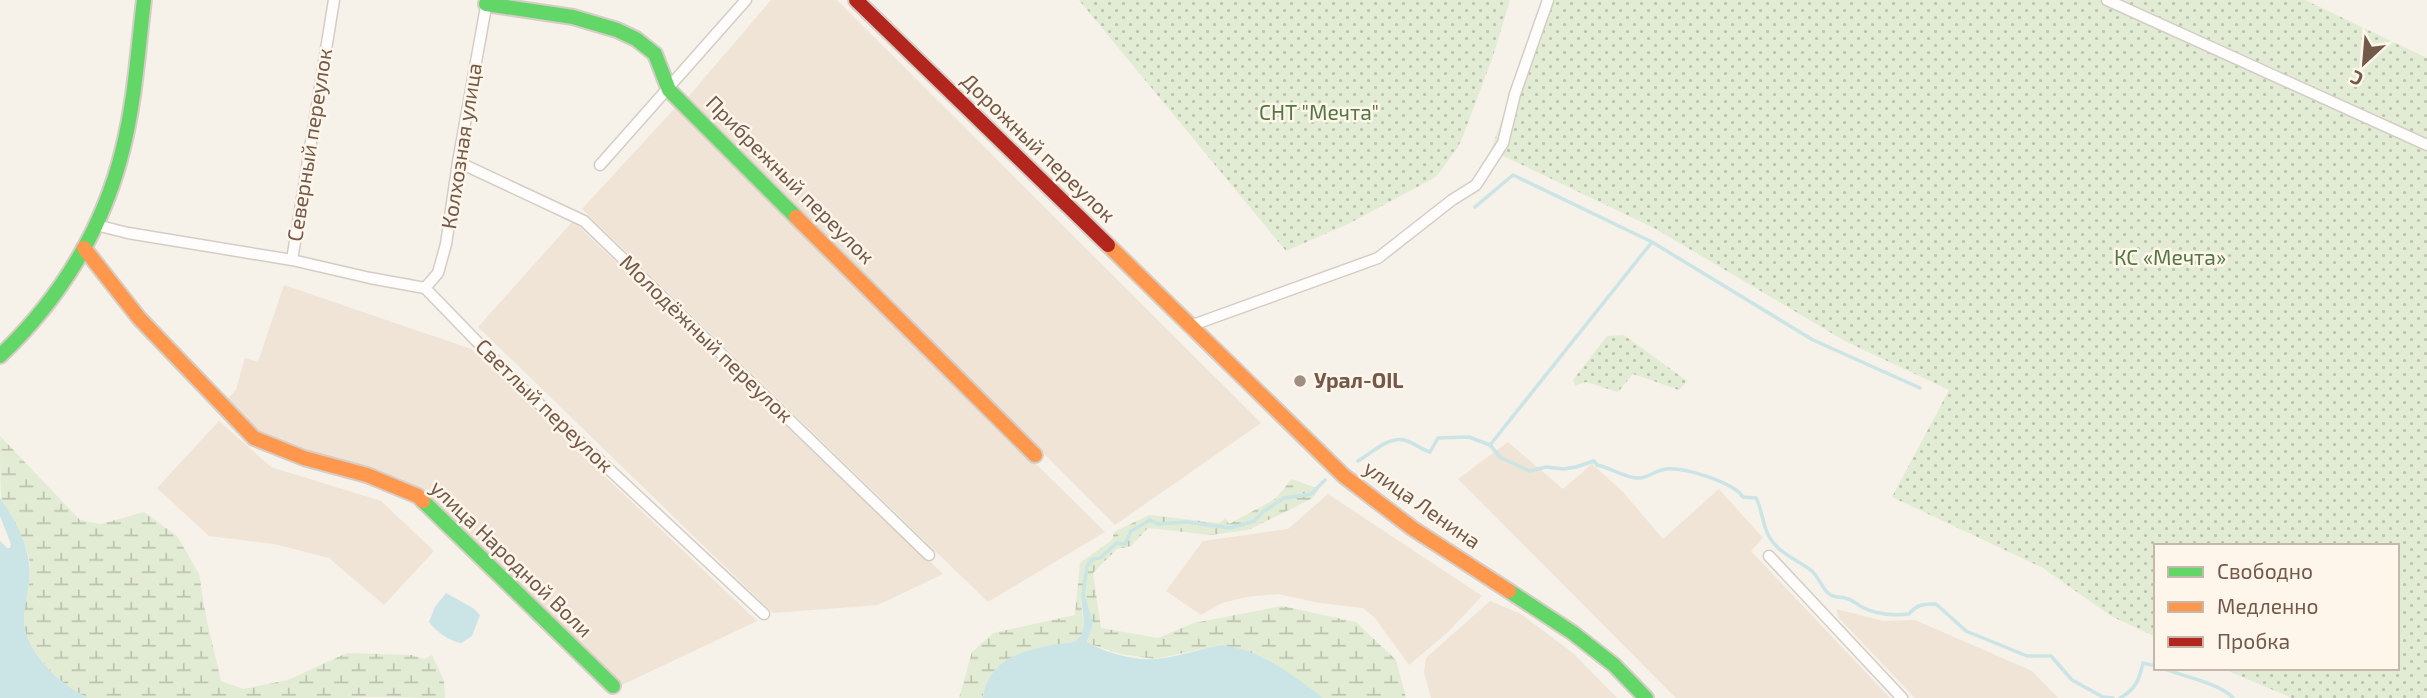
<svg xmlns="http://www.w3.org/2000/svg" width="2427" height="698" viewBox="0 0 2427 698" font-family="'Exo 2',sans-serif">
	<defs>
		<pattern id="grass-dots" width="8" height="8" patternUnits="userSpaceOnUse" patternTransform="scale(1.75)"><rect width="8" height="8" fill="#e2ecd4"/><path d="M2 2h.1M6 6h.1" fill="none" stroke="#bcc2ae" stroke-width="1.8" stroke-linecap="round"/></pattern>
		<pattern id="wetland-marsh" width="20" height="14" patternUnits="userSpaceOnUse" patternTransform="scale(1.75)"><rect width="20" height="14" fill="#e2ecd4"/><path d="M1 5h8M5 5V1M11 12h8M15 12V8" fill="none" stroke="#bcc2ae"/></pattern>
	</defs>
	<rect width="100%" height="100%" fill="#f6f1e9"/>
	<path fill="#efe4d6" d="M771,0H837L1261,423L1115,525L688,97Z
		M675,108L1105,532L988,602L582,209Z
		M573,221L943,574L878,605L773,613L478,327Z
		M284,285L471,349L757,621L622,685L451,525L414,486L285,448L252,431L226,401L236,390L245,358L258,362Z
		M219,421L271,467L381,501L434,551L384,605L329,558L274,544L209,536L157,488Z
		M1508,442L1563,489L1592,464L1623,492L1663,539L1719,489L1763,538L1751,551L1890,698H1676L1458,479Z
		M1328,494L1482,596L1447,633L1409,665L1375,618L1363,608L1320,603L1278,594L1246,597L1222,603L1201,615L1166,591L1203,541L1288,529Z
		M1490,601L1521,614L1574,654L1617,698H1431L1424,672L1426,658Z
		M1836,609L1883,621L1915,620L2032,671L2058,698H1915L1839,618Z"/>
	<path fill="url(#grass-dots)" d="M1079,0H1510L1493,56L1463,136L1458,147L1436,177L1348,224L1286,251Z
		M1544,0H2305L2427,58V698H2292L2221,668H2397V546H2156V637L2111,616L2043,568L1892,497L1949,390L1845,341L1654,228L1491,150Z
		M1624,335L1687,381L1679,390L1633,374L1618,392L1586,382L1575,386L1573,380L1607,336Z"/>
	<path fill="url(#wetland-marsh)" d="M0,436L80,520L101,524L144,512L177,536L199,574L206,617L221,681L243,689L288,680L347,653L412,655L424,659L432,655L444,681L445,698C412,698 378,695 346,698H89C62,688 23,649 23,618C24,600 32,582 30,564C27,541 12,520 2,500C0,491 0,449 0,436Z
		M1292,479L1319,489L1313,498L1248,530L1211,535L1148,528L1131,546L1117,549L1093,573L1101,628L1158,638L1194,623L1282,606L1356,622L1396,660L1406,698H1323L1267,660L1221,645L1155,659L1120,654L1087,643L1093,624L1084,594C1075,609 1094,630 1074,642C1037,648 989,651 983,698H959L972,652L993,633L1075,615L1080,563L1112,540L1114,532L1149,515L1219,523L1226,518L1229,524L1275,499Z"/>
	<path fill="#cbe4e6" d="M0,498C13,516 26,540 29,563C32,580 25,599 24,617C21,648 62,688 89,698H0V541L7,548H10L11,544L0,516Z
		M446,593L473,608L480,615L472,636L461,643C448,640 438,633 429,622L435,607Z
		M1082,593L1085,595L1093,624L1087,642C1105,653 1136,661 1156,659C1178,657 1200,649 1221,645C1259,649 1294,675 1323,698H983C988,652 1038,647 1074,642C1092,631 1079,609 1082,593Z"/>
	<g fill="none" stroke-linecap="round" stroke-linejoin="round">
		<path stroke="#cbe4e6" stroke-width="3.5" d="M1475,207L1513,175L1652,242L1490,445
			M1652,242L1813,340L1920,388
			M1358,461C1370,454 1389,436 1404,440C1413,442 1420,449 1430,452L1438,438L1469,437L1490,445L1501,458L1530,471L1546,467L1563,469L1576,467L1594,461L1597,465C1610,467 1626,479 1640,478C1649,477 1657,470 1666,469C1684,467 1733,482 1743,497L1756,498C1763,511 1762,526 1770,538C1779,553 1795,559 1808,568C1818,574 1820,585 1828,593C1834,599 1841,596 1848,599C1853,600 1857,605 1862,607C1877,615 1892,616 1909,614C1917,604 1924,604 1936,604L1966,631L2027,656H2051L2072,680L2103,697L2113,698
			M1083,595L1087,566L1093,559L1100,558L1117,543L1125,544L1131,531L1150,520L1158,524L1187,522L1230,528L1254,521L1264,511L1284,498L1311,494L1325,480
			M2162,668C2181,676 2220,683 2233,698
			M2120,698C2136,689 2139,680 2143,663L2156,666"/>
		<g stroke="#d4cdc6" stroke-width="13">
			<path id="street" d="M2107,0L2427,145
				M458,162L584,221L929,555
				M600,165L746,0
				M96,225L128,233L292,260L334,0
				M292,260L370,278L425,288L521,387L764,614
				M425,288L438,273L446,244L458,162L487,1
				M1190,326L1378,258L1452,200L1476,185L1503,143L1515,94L1548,0
				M1769,556L1902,698"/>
		</g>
		<g stroke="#d5cdc6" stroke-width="18">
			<path id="fast" d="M486,4L573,17L617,30L636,39L655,54L669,90L796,217
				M0,356C60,299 104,228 123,148C135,100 138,49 144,0
				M423,501L613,686
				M1509,591L1573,633L1614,665L1646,698"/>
		</g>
		<g stroke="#d5cdc6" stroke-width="18">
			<path id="slow" d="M796,217L1035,455
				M1108,245L1344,476L1412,528L1509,591
				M84,248L139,318L254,438L304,458L367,475L418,496L423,501"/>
		</g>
		<g stroke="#d5cdc6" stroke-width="18">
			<path id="jam" d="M856,0L1108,245"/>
		</g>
		<use href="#street" stroke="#fefdfc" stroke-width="10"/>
		<use href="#fast" stroke="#63d668" stroke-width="14"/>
		<use href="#slow" stroke="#ff974d" stroke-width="14"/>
		<use href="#jam" stroke="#b3261e" stroke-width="14"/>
	</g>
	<circle fill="#a18e82" stroke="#fef6ea" stroke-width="2.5" cx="1300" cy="381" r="7"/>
	<g text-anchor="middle" stroke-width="5" stroke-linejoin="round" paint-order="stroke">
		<g font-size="21" fill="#537842" stroke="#fef6ea">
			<text x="1319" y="120">СНТ "Мечта"</text>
			<text x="2170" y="265">КС «Мечта»</text>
		</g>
		<g font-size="21" fill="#73594a" stroke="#fef6ea">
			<text transform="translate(310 145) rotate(-81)" y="7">Северный переулок</text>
			<text transform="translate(462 146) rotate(-81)" y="7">Колхозная улица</text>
			<text transform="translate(1038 148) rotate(44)" y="7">Дорожный переулок</text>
			<text transform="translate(790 180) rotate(45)" y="7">Прибрежный переулок</text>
			<text transform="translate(706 339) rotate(44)" y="7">Молодёжный переулок</text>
			<text transform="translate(544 406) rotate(44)" y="7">Светлый переулок</text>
			<text transform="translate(1422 505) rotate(35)" y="7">улица Ленина</text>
			<text transform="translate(511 559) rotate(44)" y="7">улица Народной Воли</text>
		</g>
		<g font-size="21" font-weight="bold" fill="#73594a" stroke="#fef6ea" text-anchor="start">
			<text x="1314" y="388">Урал-OIL</text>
		</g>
	</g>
	<rect x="2154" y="544" width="245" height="126" fill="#fef6ea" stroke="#c6b7aa" stroke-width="2"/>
	<rect x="2168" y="567" width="35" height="10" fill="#63d668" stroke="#c6b7aa" stroke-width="2"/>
	<text x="2217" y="579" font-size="21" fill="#73594a">Свободно</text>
	<rect x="2168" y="602" width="35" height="10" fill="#ff974d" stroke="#c6b7aa" stroke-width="2"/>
	<text x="2217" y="614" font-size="21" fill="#73594a">Медленно</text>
	<rect x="2168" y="637" width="35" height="10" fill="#b3261e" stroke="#c6b7aa" stroke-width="2"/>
	<text x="2217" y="649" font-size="21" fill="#73594a">Пробка</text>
	<g transform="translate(2364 63) rotate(206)" stroke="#fef6ea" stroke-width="5" paint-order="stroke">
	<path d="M0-5L12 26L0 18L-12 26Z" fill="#73594a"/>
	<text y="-10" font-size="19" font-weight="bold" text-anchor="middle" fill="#73594a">С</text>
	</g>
</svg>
